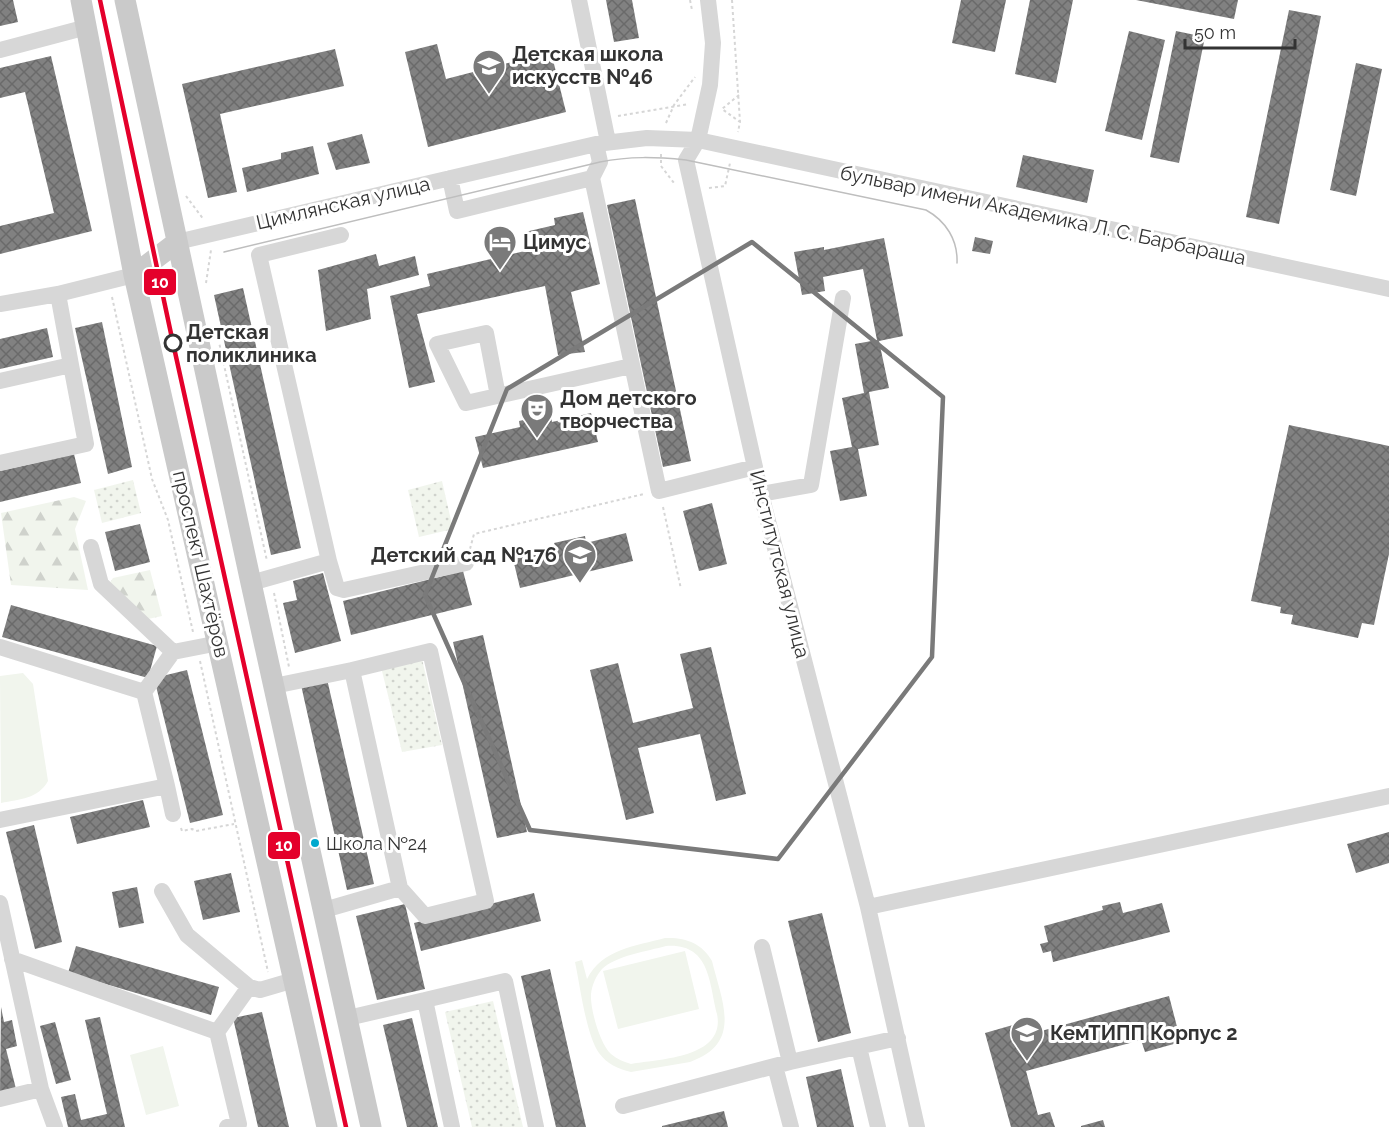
<svg xmlns="http://www.w3.org/2000/svg" width="1389" height="1127" viewBox="0 0 1389 1127" font-family="Raleway,sans-serif">
	<defs>
		<pattern id="grass-dots" width="8" height="8" patternUnits="userSpaceOnUse" patternTransform="scale(1.5)"><rect width="8" height="8" fill="#f1f5ed"/><path d="M2 2h.1M6 6h.1" fill="none" stroke="#cfd2cc" stroke-width="1.8" stroke-linecap="round"/></pattern>
		<pattern id="forest-firs" width="22" height="20" patternUnits="userSpaceOnUse" patternTransform="scale(1.5)"><rect width="22" height="20" fill="#f1f5ed"/><path d="M5 1l3.5 6h-7zM16 11l3.5 6h-7z" fill="#cfd2cc"/></pattern>
		<pattern id="building-cross-hatch" width="8" height="8" patternUnits="userSpaceOnUse" patternTransform="scale(1.5)"><rect width="8" height="8" fill="#818181"/><path d="M0 0l8 8M0 8l8-8" fill="none" stroke="#6a6a6a"/></pattern>
	</defs>
	<rect width="100%" height="100%" fill="#fff"/>
	<path fill="url(#grass-dots)" d="M133,480L141,513L102,523L94,490Z
		M442,481L453,529L419,537L408,490Z
		M422,659L442,745L402,752L381,667Z
		M493,1001L523,1127H472L445,1012Z"/>
	<path fill="url(#forest-firs)" d="M74,497L86,501L75,529L88,590L11,585L1,513Z
		M150,570L162,616L148,619L109,584L113,578Z"/>
	<path fill="#f1f5ed" fill-rule="evenodd" d="M23,673L33,684L48,781C38,799 20,799 1,803L0,676Z
		M665,938C685,937 702,943 712,961C722,1002 743,1043 690,1062L631,1072C618,1069 607,1064 599,1053C586,1035 580,985 575,962L582,960L587,979C602,949 636,946 665,938ZM666,946C710,943 709,982 717,1014C726,1058 660,1059 631,1064C624,1062 617,1059 611,1054C600,1044 590,1009 591,994C592,985 596,976 602,969C615,956 648,951 666,946Z
		M685,951L699,1009L618,1029L603,971Z
		M163,1046L179,1106L146,1115L130,1055Z"/>
	<path fill="url(#building-cross-hatch)" d="M0,0H13L18,22L0,26Z
		M606,0H632L639,38L614,42Z
		M961,0H1006L995,52L952,43Z
		M1030,0H1073L1056,83L1015,74Z
		M1136,0H1238L1234,19Z
		M1289,10L1321,16L1279,224L1246,217Z
		M1129,31L1165,40L1142,140L1105,131Z
		M1176,31L1205,37L1179,163L1150,157Z
		M437,44L446,79L551,52L566,112L428,147L405,52Z
		M335,49L344,86L220,114L237,192L208,198L182,84Z
		M51,56L92,231L0,254V226L54,213L25,92L0,98V68Z
		M1356,63L1382,69L1356,196L1330,190Z
		M362,134L370,163L336,170L327,143Z
		M313,146L319,174L247,192L242,168L281,159V153Z
		M1023,155L1094,170L1087,203L1016,187Z
		M635,199L691,461L663,467L607,205Z
		M583,212L600,284L571,292L585,352L558,355L545,286L417,314L435,382L409,388L390,296L430,286L427,274L529,250L525,232L555,225L554,218Z
		M975,237L993,241L990,254L972,251Z
		M884,238L903,336L879,341L889,388L869,392L879,445L858,449L867,496L840,501L830,451L852,447L842,398L864,393L855,344L877,340L863,269L823,277L825,291L802,295L794,252L824,247V250Z
		M376,254L379,266L415,256L419,275L367,289L371,319L326,331L318,270Z
		M243,288L301,548L271,555L214,295Z
		M102,322L132,467L108,474L75,328Z
		M47,328L53,357L0,369V339Z
		M591,413L598,442L483,468L475,437L520,427L519,421L550,414L552,422Z
		M1289,425L1389,446V554L1374,625L1362,623L1358,638L1291,624L1293,615L1280,613L1281,607L1251,601Z
		M74,454L81,483L0,502V471Z
		M712,503L727,564L699,571L683,511Z
		M140,524L150,562L115,571L105,532Z
		M626,533L633,561L520,588L513,559L556,548L554,543L585,536L586,543Z
		M463,571L472,605L351,635L343,601Z
		M323,573L341,641L295,653L283,603L297,600L293,581Z
		M11,605L157,646L148,678L2,637Z
		M483,635L527,832L497,838L453,642Z
		M711,647L746,794L716,801L700,734L638,748L654,813L626,820L590,670L618,663L633,723L693,708L680,654Z
		M187,670L223,815L190,823L154,678Z
		M327,679L374,884L347,890L301,685Z
		M143,800L150,827L77,844L70,817Z
		M34,825L62,942L35,949L6,832Z
		M1389,832V863L1356,873L1347,844Z
		M231,873L240,912L203,920L194,881Z
		M137,887L144,923L119,928L112,892Z
		M534,893L541,921L421,951L414,923Z
		M1120,902L1123,913L1162,903L1170,932L1053,962L1051,951L1043,953L1040,944L1048,942L1044,926L1103,910L1102,906Z
		M405,904L425,989L377,1000L356,916Z
		M822,913L851,1033L818,1042L788,921Z
		M76,946L219,987L211,1015L68,973Z
		M550,969L586,1127H556L521,976Z
		M1169,996L1181,1042L1145,1052L1141,1040L1026,1071L1038,1115L1050,1112L1055,1127H1011L985,1033L1020,1023L1023,1036Z
		M1,1007L4,1022L12,1020L17,1046L6,1049L16,1089L0,1093Z
		M262,1012L289,1127H258L233,1018Z
		M100,1017L125,1127H68L61,1097L75,1094L81,1120L107,1114L85,1020Z
		M412,1018L438,1127H407L383,1025Z
		M55,1022L71,1080L56,1084L40,1026Z
		M841,1069L854,1127H817L806,1077Z
		M724,1111L728,1127H662V1126Z
		M1103,1120L1105,1127H1081V1126Z"/>
	<g fill="none" stroke-linecap="round" stroke-linejoin="round">
		<path stroke="#d6d6d6" stroke-width="2" stroke-dasharray="3 3" stroke-linecap="butt" d="M690,0L692,10
			M732,0L740,122L738,132
			M739,95L722,109L740,122
			M618,116L689,104
			M666,123L674,105L695,77
			M661,154V166L674,183
			M709,188L725,186L730,163
			M186,196L204,220
			M206,283L211,250
			M112,297L152,479L168,520L193,632
			M217,333L267,561
			M663,507L681,589
			M470,549L474,534L644,494
			M274,593L289,667
			M200,661L268,972
			M181,828L182,831L192,829L196,831L234,824"/>
		<path stroke="#d7d7d7" stroke-width="16" d="M579,0L608,142
			M708,0L713,43L710,85L698,140L686,160L761,494L868,907L917,1127
			M0,50L87,27
			M596,144L600,162L592,178L659,491L755,467
			M450,178L457,211L592,178
			M177,242L596,144L647,138L698,140L1389,289
			M0,304L58,294L134,275
			M0,381L71,365L58,294
			M498,396L486,333L437,344L466,403L631,366
			M0,463L86,444L71,365
			M761,494L811,485L843,298
			M91,547L101,584L173,652L219,643
			M329,561L259,255L341,235
			M251,583L329,561L337,588L344,590L466,563
			M0,647L144,692L173,652
			M274,686L352,670
			M167,786L173,814
			M0,820L167,786L144,692
			M162,891L187,935L249,987L260,990L294,980
			M0,903L41,1089L55,1127
			M868,907L1389,796
			M324,910L400,888L352,670L430,651L486,901L425,916L400,888
			M762,947L790,1062
			M12,959L217,1032L249,987
			M425,1000L505,981L536,1127
			M348,1018L425,1000L452,1127
			M217,1032L239,1124L227,1127
			M859,1047L878,1127
			M775,1066L791,1127
			M0,1099L41,1089
			M623,1106L790,1062L898,1038"/>
		<path stroke="#cacaca" stroke-width="21" d="M81,0L134,275L327,1127
			M125,0L251,583L371,1127
			M134,275L177,242"/>
		<path stroke="#bebebe" stroke-width="1.5" d="M224,252L600,162C630,156 656,157 686,160L926,210C946,221 958,240 957,263"/>
		<g stroke="#fff" stroke-width="9">
			<path id="tram-1" d="M100,0L173,343L346,1127"/>
		</g>
		<use href="#tram-1" stroke="#e4002b" stroke-width="4.5"/>
	</g>
	<path fill="none" stroke="#7a7a7a" stroke-width="4.5" stroke-linejoin="round" d="M752,242L943,397L932,657L778,859L530,830L425,595L507,389Z"/>
	<defs>
		<g id="school-pin" transform="scale(1.725)"><path d="M0 17L-7.5 6A9.5 9.5 0 1 1 7.5 6Z" fill="#7a7a7a" stroke="#fff"/><path d="M0-5L7-2L0 1L-7-2ZM-4 1L0 2.5L4 1V4Q0 6-4 4Z" fill="#fff"/></g>
		<g id="hotel-pin" transform="scale(1.725)"><path d="M0 17L-7.5 6A9.5 9.5 0 1 1 7.5 6Z" fill="#7a7a7a" stroke="#fff"/><path d="M-6-4.5h1.5V1H6V5H4.5V3h-9V5H-6ZM-4 0a1.8 1.8 0 1 1 3.6 0ZM.5 0V-2.5h3Q6-2.5 6 0Z" fill="#fff"/></g>
		<g id="theatre-pin" transform="scale(1.725)"><path d="M0 17L-7.5 6A9.5 9.5 0 1 1 7.5 6Z" fill="#7a7a7a" stroke="#fff"/><path d="M-5-5.5Q0-4 5-5.5V0Q5 5 0 6Q-5 5-5 0ZM-3.3-2.5H-1v1.5H-3.3ZM1-2.5H3.3v1.5H1ZM-2.8 1Q0 5.5 2.8 1Z" fill="#fff"/></g>
		<g id="university-pin" transform="scale(1.725)"><path d="M0 17L-7.5 6A9.5 9.5 0 1 1 7.5 6Z" fill="#7a7a7a" stroke="#fff"/><path d="M0-5L7-2L0 1L-7-2ZM-4 1L0 2.5L4 1V4Q0 6-4 4Z" fill="#fff"/></g>
	</defs>
	<g fill-rule="evenodd">
		<use href="#school-pin" x="489" y="66"/>
		<use href="#hotel-pin" x="500" y="242"/>
		<use href="#theatre-pin" x="537" y="410"/>
		<use href="#school-pin" x="580" y="555"/>
		<use href="#university-pin" x="1027" y="1033"/>
	</g>
	<circle fill="#fff" stroke="#333" stroke-width="3" cx="173" cy="343" r="8"/>
	<circle fill="#00a9ce" stroke="#fff" stroke-width="2" cx="315" cy="843" r="5"/>
	<g text-anchor="middle" stroke-width="6" stroke-linejoin="round" paint-order="stroke">
		<g font-size="18" fill="#333" stroke="#fff" text-anchor="start">
			<text x="326" y="850">Школа №24</text>
		</g>
		<g font-size="20" font-weight="bold" fill="#333" stroke="#fff" text-anchor="start">
			<text x="512" y="61">Детская школа<tspan x="512" dy="23">искусств №46</tspan></text>
			<text x="523" y="249">Цимус</text>
			<text x="560" y="405">Дом детского<tspan x="560" dy="23">творчества</tspan></text>
			<text x="557" y="562" text-anchor="end">Детский сад №176</text>
			<text x="1050" y="1040">КемТИПП Корпус 2</text>
		</g>
		<g font-size="20" fill="#333" stroke="#fff">
			<text transform="translate(343 203) rotate(-13)" y="7">Цимлянская улица</text>
			<text transform="translate(1043 215) rotate(12)" y="7">бульвар имени Академика Л. С. Барбараша</text>
			<text transform="translate(201 564) rotate(77)" y="7">проспект Шахтёров</text>
			<text transform="translate(780 564) rotate(76)" y="7">Институтская улица</text>
		</g>
		<g font-size="20" font-weight="bold" fill="#333" stroke="#fff" text-anchor="start">
			<text x="186" y="339">Детская<tspan x="186" dy="23">поликлиника</tspan></text>
		</g>
	</g>
	<g stroke="#fff" stroke-width="2">
		<rect x="143" y="268" width="34" height="28" rx="6" fill="#e4002b"/>
		<rect x="267" y="831" width="34" height="29" rx="6" fill="#e4002b"/>
	</g>
	<g font-size="16" text-anchor="middle" font-weight="bold" fill="#fff">
		<text x="160" y="288">10</text>
		<text x="284" y="851">10</text>
	</g>
	<path d="M1185 39v9h110v-9" fill="none" stroke="#333333" stroke-width="3"/>
	<text x="1194" y="39" font-size="18" fill="#333333" stroke="#ffffff" stroke-width="4.5" paint-order="stroke">50 m</text>
</svg>
